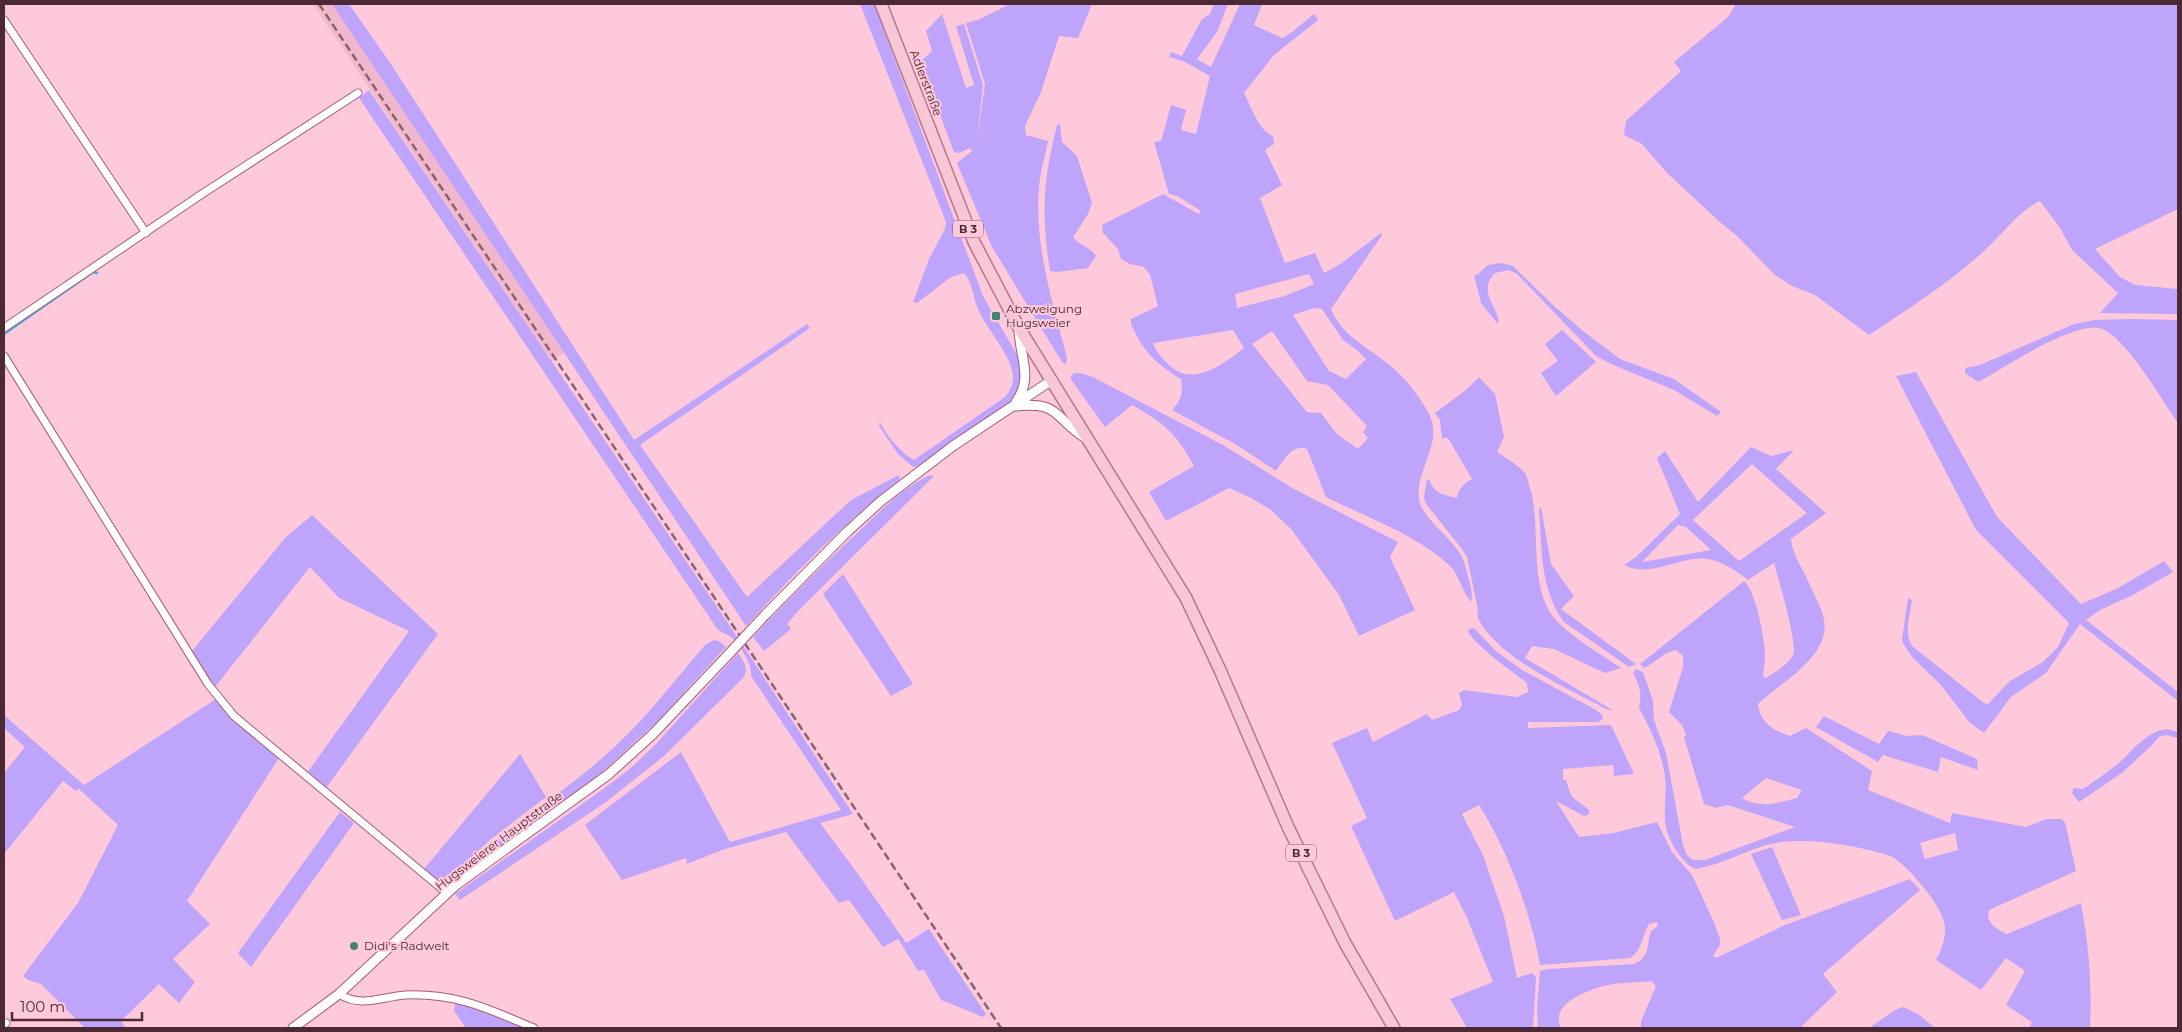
<svg xmlns="http://www.w3.org/2000/svg" width="2182" height="1032" viewBox="0 0 2182 1032" font-family="Montserrat,sans-serif">
	<rect width="100%" height="100%" fill="#fec9da"/>
	<path fill="#f0b8ca" d="M313,4H332L564,353L552,361Z"/>
	<path fill="#bfa4fb" fill-rule="evenodd" d="M332,4H349L391,64L634,440L807,324L810,328L640,445L747,597L851,500L897,476L900,477L899,480C843,524 794,574 746,626Z
		M860,4H874L983,296L1020,360V379L1016,393L1009,403L919,466L913,467L898,454L879,426L880,422C886,435 901,453 914,460L1005,397C1010,391 1014,383 1013,375C1010,353 987,330 978,309C973,298 973,283 964,273L951,277L917,303L913,302L929,259L945,229L946,222Z
		M1010,4H1092L1078,38L1059,36L1041,92L1025,126L1026,135L1048,141C1046,153 1042,166 1040,178C1032,239 1052,300 1067,358L1066,364L1062,362L992,247L957,163L972,151L970,148L959,153L954,152L920,62L932,51L926,31L942,14L966,88L974,85L956,26L964,24L983,85L977,141L985,84L966,23L978,20Z
		M1214,4H1228L1217,32L1197,59L1211,67L1240,4H1262L1254,25L1282,38L1291,33L1314,14L1318,20L1274,55L1244,93C1251,106 1258,130 1273,136L1274,144L1265,150L1282,185L1260,198L1285,263L1315,253L1324,273L1339,265L1381,233L1382,235L1331,309C1342,336 1365,345 1387,363C1404,376 1418,394 1428,412C1447,445 1407,478 1422,508C1430,523 1446,534 1456,548C1464,557 1466,569 1469,580C1471,587 1473,595 1471,602C1462,592 1460,576 1450,566C1419,536 1364,516 1326,497L1307,449C1292,443 1283,462 1276,471L1235,444L1172,410C1182,399 1183,393 1181,379C1156,364 1143,351 1131,324V319L1158,306L1150,275L1144,267L1130,264L1121,259L1118,249L1103,233L1102,225L1163,194L1199,214L1201,211L1177,196L1169,194L1154,142L1161,141L1171,105L1186,110L1181,130L1196,134L1210,76L1185,62L1169,57L1171,52L1182,56L1202,19L1210,14ZM1309,274L1314,284L1285,296L1237,308L1235,294ZM1314,308L1322,309L1343,340L1357,350L1366,359L1346,379L1329,371L1293,315ZM1233,330L1244,348C1223,364 1193,388 1169,365C1162,358 1156,352 1153,343ZM1272,331L1307,381L1328,385L1367,426L1363,432L1368,438L1358,449L1337,434L1321,413L1307,412L1252,344Z
		M1736,4H2178V209L2095,249L2120,277L2135,285L2178,289V314L2100,313L2118,293L2072,250L2060,228L2040,201C2017,212 2002,235 1983,252C1949,283 1908,309 1869,335L1815,295L1792,286L1775,275L1737,236L1721,223L1667,173L1642,144L1624,135L1626,121L1681,71L1674,62L1728,17Z
		M369,90L746,650L853,814L820,823L858,874L906,943L929,929L986,1014L983,1017L941,1000L924,970L918,971L898,939L883,947L849,900L839,903L786,832L722,850L687,864L686,858L622,880L585,825L681,752L730,842L841,810L751,676C752,663 741,647 732,638C726,632 722,635 716,627L359,98Z
		M1060,124L1062,142L1077,156L1092,203L1088,214L1073,237C1079,246 1090,246 1096,256L1088,268L1057,272L1050,271C1041,214 1043,181 1057,125Z
		M1501,263L1513,266L1553,305L1583,331L1620,359L1674,379L1721,412L1717,416L1674,390L1611,364L1596,356L1517,274L1509,270L1495,273C1477,291 1497,305 1499,323H1497L1481,303L1474,275H1477L1488,265Z
		M2131,319L2178,320V423C2162,400 2127,339 2102,329C2075,319 2003,369 1978,382L1965,373V368L1980,365L2074,324L2095,320Z
		M1562,330L1596,362L1556,396L1541,373L1558,361L1545,344Z
		M1916,372L1997,517L2081,604L2118,588L2164,561L2173,572L2133,595L2100,610L2086,620L2178,692V701L2080,624L2046,673L2011,697L1984,733L1970,723L1941,685L1913,658L1904,645L1902,640L1908,598L1912,600C1910,615 1904,633 1912,646L1984,703L1988,704L2010,681L2043,662L2058,647L2069,623L1976,530L1896,376Z
		M1074,373H1080L1093,377L1223,445L1294,489L1398,542L1390,557L1415,610L1359,636L1339,595L1292,530L1271,510L1251,498L1229,488L1166,521L1149,492L1194,466C1176,433 1164,423 1132,405L1105,427L1070,378Z
		M1479,377L1495,394L1504,437L1497,452C1506,458 1518,465 1525,473C1528,477 1529,486 1531,491C1541,529 1528,590 1556,620C1574,639 1599,653 1621,668L1605,673L1554,649L1532,646L1525,658L1614,711L1606,709C1567,688 1495,657 1477,616L1478,610L1467,557L1462,549L1426,504L1424,497L1427,479L1430,481C1434,494 1445,495 1457,498C1458,489 1464,483 1472,479L1448,438H1442L1440,420L1435,413L1466,390Z
		M1751,447L1771,456L1794,450L1776,469L1826,513L1791,539C1792,554 1802,567 1808,581C1813,593 1822,607 1824,620C1831,656 1780,683 1758,704C1760,722 1773,731 1790,736L1806,728L1872,771L1868,790L1950,823L1952,813L2026,827L2047,819H2061L2065,822L2076,871L1989,910C1985,923 1997,929 2007,934L2081,903C2089,948 2092,982 2090,1028H2029L2032,1022L2006,1005L2025,971L2006,958L1981,990L1936,960C1941,950 1946,938 1945,927C1943,906 1909,867 1891,856C1857,845 1801,835 1766,845C1743,852 1720,865 1696,869C1683,865 1668,840 1666,827C1663,813 1667,792 1665,776C1661,751 1651,730 1639,708C1642,694 1640,686 1633,673L1636,669L1643,672L1653,701L1654,720L1666,753L1683,845L1687,855L1693,860H1705L1795,827L1728,805L1716,808L1704,804L1684,737L1686,735L1682,725L1669,712L1683,667V656L1676,650C1664,652 1655,663 1644,668L1640,664L1744,581C1756,591 1764,637 1765,653C1765,661 1764,668 1763,676L1766,678C1775,672 1788,665 1793,655C1798,644 1778,578 1774,563L1748,580C1737,571 1722,561 1707,559C1680,555 1651,579 1624,565L1636,557L1680,514L1657,458L1665,451L1698,502ZM1752,464L1807,513L1739,561L1693,520ZM1678,525L1686,527L1711,550L1642,562ZM1766,778L1801,790H1802L1797,798C1777,803 1761,809 1742,798ZM1955,833L1958,850L1925,859L1920,843Z
		M930,475L934,476L798,611L787,624L791,629L764,651L753,637C786,601 821,567 856,534C879,512 901,489 930,475Z
		M1541,507L1551,564L1574,596L1561,609L1636,664L1629,667L1564,622C1540,590 1542,548 1539,510Z
		M312,515L438,634L326,788L307,773L409,631L339,598L310,567L215,687L192,651L285,538Z
		M843,574L913,684L891,696L823,594Z
		M1474,628L1496,651L1522,670L1596,710L1602,715L1603,719L1598,722H1528V728L1610,725L1612,727L1634,774L1614,776L1613,765L1563,769V780H1566C1572,801 1572,796 1589,810V814L1584,816L1556,801L1579,837L1614,833L1657,822L1672,852L1692,875L1713,920L1720,939V945L1713,956L1716,958L1785,925L1910,879L1920,890L1823,974L1837,992L1800,1028H1641V1021L1656,986L1651,981C1635,983 1615,982 1600,987C1582,993 1550,1005 1561,1028H1538L1537,1009L1540,971L1548,969L1634,964C1651,956 1646,946 1651,931L1658,926L1657,922L1649,924C1642,936 1642,951 1630,958L1540,965C1531,913 1507,849 1479,805L1462,814L1483,855L1504,916L1517,978L1532,973L1536,977L1533,1028H1467L1450,999L1493,982L1467,918L1454,892L1395,921L1351,826L1367,818L1332,743L1367,728L1373,742L1427,714L1432,720L1459,710L1462,705L1459,693L1464,690L1517,697L1528,692L1527,683L1495,659L1475,641L1468,632L1469,629Z
		M714,640L719,641L726,647L659,720L596,778L482,860L452,885L450,883C495,836 551,802 600,760C639,727 672,684 705,645Z
		M738,653C744,662 749,668 743,678L664,756L606,802L460,900L455,894L606,787L632,767L656,744Z
		M216,699L232,718L279,758L187,901L210,924L173,959L195,982L179,1003L159,984L121,1021L126,1028H85L41,984L28,980L23,976L78,903L118,825L79,789L76,791L63,781L4,854V773L25,747L4,728V715L84,785Z
		M1824,716L1879,744L1888,731L1907,736L1922,735L1977,759L1978,770L1941,757L1938,772L1883,755L1878,762L1816,727Z
		M2167,729L2178,732V738L2166,735L2159,737L2150,747L2123,772L2079,802L2072,793L2074,788L2083,789C2095,781 2107,772 2119,763C2133,750 2147,731 2167,729Z
		M520,754L546,797L491,839L442,884L424,869Z
		M340,812L354,823L251,967L238,953Z
		M1772,847L1801,915L1782,920L1751,854Z
		M456,1001L476,1006L526,1028H466L454,1011Z
		M1903,1007L1918,1014L1935,1028H1869L1895,1010Z"/>
	<g fill="none" stroke-linecap="round" stroke-linejoin="round">
		<path stroke="#45ade9" stroke-width="2.5" d="M4,334L93,272L97,273"/>
		<g stroke="#a75b77" stroke-width="9">
			<path id="minor" d="M4,20L146,233
				M4,328L202,194L358,93
				M4,356L208,684L234,716L447,893
				M339,994C361,1008 381,997 405,995C457,993 488,1009 534,1028
				M4,1025L6,1023"/>
		</g>
		<g stroke="#a75b77" stroke-width="11">
			<path id="tertiary" d="M1016,402C1034,378 1019,355 1019,328
				M1016,406C1061,401 1054,419 1087,439
				M766,614L847,532L881,501L953,446L1052,380
				M293,1028L339,994L456,885L609,774L653,734L726,657"/>
		</g>
		<g stroke="#b7768d" stroke-width="14">
			<path id="primary" d="M881,4L974,242L1019,328L1186,598L1220,670L1288,827L1345,943L1394,1028"/>
		</g>
		<use href="#minor" stroke="#fff" stroke-width="7"/>
		<use href="#tertiary" stroke="#fff" stroke-width="9"/>
		<use href="#primary" stroke="#f7c6d7" stroke-width="11"/>
		<path stroke="#8a626f" stroke-width="2.5" stroke-dasharray="8 4" stroke-linecap="butt" d="M319,4L1001,1028"/>
		<g stroke="#a75b77" stroke-width="11" stroke-linecap="butt">
			<path id="tertiary-bridge" d="M726,657L766,614"/>
		</g>
		<use href="#tertiary-bridge" stroke="#fff" stroke-width="9"/>
	</g>
	<g fill="#418476" stroke="#fec9da" stroke-width="2">
		<rect x="991" y="311" width="10" height="10" rx="2.5"/>
		<circle cx="354" cy="946" r="5"/>
	</g>
	<g text-anchor="middle" stroke-width="4" stroke-linejoin="round" paint-order="stroke">
		<g fill="#fec9da" stroke="#815966" stroke-width="1">
			<rect x="953" y="220.5" width="30" height="17" rx="4"/>
			<rect x="1286" y="844.5" width="30" height="17" rx="4"/>
		</g>
		<g font-size="11" font-weight="bold" fill="#4b2935">
			<text x="968" y="233">B 3</text>
			<text x="1301" y="857">B 3</text>
		</g>
		<g font-size="12" fill="#4b2935" stroke="#fec9da">
			<text transform="translate(926 83) rotate(69)" y="4">Adlerstraße</text>
			<text transform="translate(499 841) rotate(-37)" y="4">Hugsweierer Hauptstraße</text>
		</g>
		<g font-size="12" fill="#4b2935" stroke="#fec9da" text-anchor="start">
			<text x="1006" y="313">Abzweigung<tspan x="1006" dy="14">Hugsweier</tspan></text>
			<text x="364" y="950">Didi's Radwelt</text>
		</g>
	</g>
	<rect width="2182" height="1032" fill="none" stroke="#4b2935" stroke-width="10"/>
	<path d="M12 1012v8h130v-8" fill="none" stroke="#4b2935" stroke-width="2.5"/>
	<text x="20" y="1012" font-size="15" fill="#4b2935" stroke="#fec9da" stroke-width="4" paint-order="stroke">100 m</text>
</svg>
